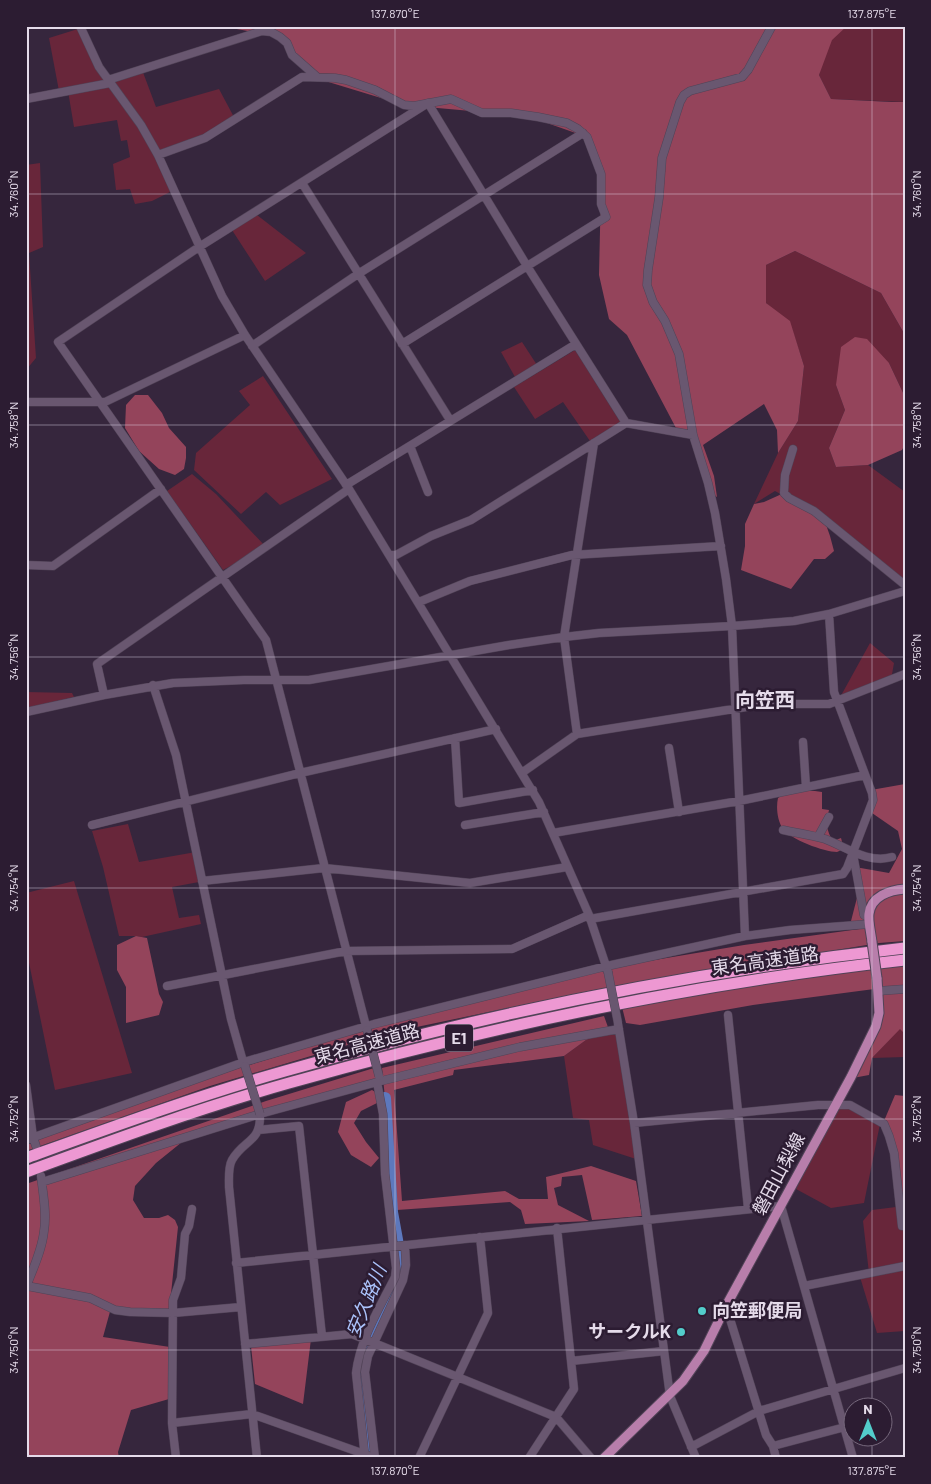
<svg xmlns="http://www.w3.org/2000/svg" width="931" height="1484" viewBox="0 0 931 1484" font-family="Barlow,'Noto Sans JP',sans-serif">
	<rect width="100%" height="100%" fill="#36263d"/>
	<path fill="#68263a" d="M847,26H905V102L831,99L819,75L826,43Z
		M81,28L108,80L59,91L49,38Z
		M141,67L156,107L219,89L235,119L205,138L161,154L174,190L152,201L135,204L130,189L116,190L113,164L130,157L127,140L121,141L117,120L74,127L68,91L110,83Z
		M40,163L43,247L29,253L36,358L26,370V165Z
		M257,215L306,253L265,281L232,230Z
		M795,251L881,293L905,335V397L889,363L836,385L845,410L829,448L836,467L868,465L905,492V585C863,551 823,516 775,491L754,504L778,453L798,421L804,366L792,329L766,303V265Z
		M522,342L537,365L515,377L501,352Z
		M575,350L621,423L590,441L563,402L535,419L514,387Z
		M263,376L332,479L280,505L266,492L241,514L194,470L196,453L250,405L239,391Z
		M192,474L216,494L266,547L223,570L167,491Z
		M870,643L894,663L891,680L838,701Z
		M26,692L72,693L74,697L26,708Z
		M128,824L139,862L196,852L199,882L172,887L179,918L199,915L201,924L142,937L136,936H119L103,867L92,831Z
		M74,881L132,1073L55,1090L26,948V893Z
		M900,1028L905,1033V1057L872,1058Z
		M609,1030L620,1033L639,1160L593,1145L589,1120L573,1118L564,1056L586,1040Z
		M852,1106L880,1124L864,1203L831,1208L796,1189L838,1107Z
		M896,1207L905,1229V1266L869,1273L863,1221L872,1210Z
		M905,1267V1331L877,1333L860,1277Z"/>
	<path fill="#94445b" d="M220,26H847L832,40L819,75L831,99L892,102H905V335L881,293L795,251L766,265V303L790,321L804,366L798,421L778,453L777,430L764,404L703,445L714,476L717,497L710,492L693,437L676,428L627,335L609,319L599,275L601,187L587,137L527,116L404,105L312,77L280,37Z
		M855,337L867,339L889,363L905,397V444L902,450L868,465L836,467L829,448L845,410L836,385L841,347Z
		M135,395H148L162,413L169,428L186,447V458L184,469L175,475L159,469L139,451L125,428L126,405Z
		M784,493L824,519L830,536L834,551L825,559H814L791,589L741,570L745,546V524L754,504L764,502Z
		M905,784V941L879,943L594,990L388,1033L210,1086L26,1151V1140L157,1093L358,1032L542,982L613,967L744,945L874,927L851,921L859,890L855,867L889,873L902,849L898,831L872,813L871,790Z
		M789,791H815L822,792V809L829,810C826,823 826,830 833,841L841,838L844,849C842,850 839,851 837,852C824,852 790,839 783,829C777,820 776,807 778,798Z
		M136,936L147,938L159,994L163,1002L159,1015L126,1023V987L117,970V945Z
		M905,965V1034L900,1029L872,1058L869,1075L853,1078L876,1026L882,988L753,1005L640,1025L626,1023L622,1007L730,987Z
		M604,1016L609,1030L586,1040L564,1056L454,1070L453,1075L394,1090L402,1201L505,1191L519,1199H548L546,1177L591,1166L636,1181L642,1216L592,1220L582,1175L562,1177L561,1186L554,1188L558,1205L589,1221L525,1224L521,1210L510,1202L397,1210L385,1099L361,1111L354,1123L366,1142L379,1158L371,1167L351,1155L338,1132L346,1102L372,1090L385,1098L382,1068Z
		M374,1068L377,1079L182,1142L156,1163L135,1186L133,1200L144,1218H159L168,1215L175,1220L178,1227L169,1313L111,1308L103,1337L170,1347L169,1399L131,1410L118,1452L119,1458H26V1184L266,1101Z
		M895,1095L905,1096V1226L895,1165L884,1121Z
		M311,1339L303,1404L255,1384L251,1346Z"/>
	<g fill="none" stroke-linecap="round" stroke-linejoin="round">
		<path stroke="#5d78bd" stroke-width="12" d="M370,1458L361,1363L398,1279L402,1267L392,1212L385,1098"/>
		<g stroke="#514357" stroke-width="9">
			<path id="minor" d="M80,26L99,67L141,125L158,155L222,296L245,335L349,489L539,802L589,915L608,972
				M108,80L262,31L271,32L280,37L287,43L292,55L317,77
				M26,99L110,83
				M158,155L205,138L302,77L335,78L346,80L375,90L404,105L414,106L451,99L482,113H511L538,117L567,123L578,129L587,137L601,174V204L606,217L402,344
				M302,183L450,420
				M252,346L358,274L583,133
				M26,402H105L245,335
				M410,446L428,492
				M793,449L785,475L784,493L789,498L814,511L905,585
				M346,485L576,344
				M390,555H396L431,536L471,520L626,423
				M26,565L53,566L161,489
				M419,602L470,581L572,555L721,546
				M153,685L176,755L231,1019L244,1065
				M104,695L97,664L349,489
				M26,712L104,695L173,683L244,680H309L509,645L564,637L599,633L732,626L794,621L829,614L905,591
				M577,734L564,637L594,443
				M455,738L459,803L533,790
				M803,742L806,787
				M669,748L679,812
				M523,772L577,734L765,704H829L905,674
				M92,825L300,773L496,729
				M465,825L544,812
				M783,830C797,833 811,835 825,839C846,847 868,864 892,857
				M553,833L739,801L865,775
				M818,837L829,817
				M853,854L864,915L869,918
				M202,881L324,868L470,883L567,867
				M590,919L843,874L847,868L873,800L872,793L834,692L829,614
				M745,936L732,626L726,579L715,513L708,483L693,435L679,354L665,321L653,302L647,285L648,270L659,198L662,158L680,102L684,95L690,91L742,77L748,70L772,26
				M167,986L346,951L512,949L589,915
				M878,991L905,989
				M728,1015L748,1208
				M618,1024L634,1123L670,1396L696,1458
				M367,1030L266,640L58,342L199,247L428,103L527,266L626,423L693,435
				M26,1085L33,1137L36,1146
				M634,1123L818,1105H850L884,1124L889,1136L894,1153L902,1226H905
				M258,1130L299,1126L322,1336
				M26,1140L244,1062L374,1024L607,966L745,936L790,930L870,924
				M42,1182L260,1114L381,1081L520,1047L619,1029
				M236,1263L781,1206L853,1458
				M27,1286L90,1298L115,1310L130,1312L173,1313L241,1307
				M804,1286L905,1266
				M26,1287C33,1269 42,1250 44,1231C47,1213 43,1194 41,1176
				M726,1306L766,1435L773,1446L776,1458
				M245,1344L352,1334L556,1417L591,1458
				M571,1361L664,1351
				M172,1423L252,1414L367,1455
				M773,1446L845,1427
				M691,1447L759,1411L905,1368
				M176,1458L172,1423L173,1300L181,1278L185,1234L189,1226L192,1209
				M257,1458L229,1187C229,1179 228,1167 232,1160C244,1139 261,1143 260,1114
				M365,1458L356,1373C360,1339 380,1307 395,1277L396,1268L385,1174L383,1114L377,1082
				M375,1458L365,1372L368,1356L403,1280L406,1265L405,1245
				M419,1458L488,1313L480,1237
				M529,1458L574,1389L557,1228"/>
		</g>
		<g stroke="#514357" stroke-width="11">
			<path id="major" d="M872,942C871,933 868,922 869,914C871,896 890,890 905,889
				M604,1458L683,1381L704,1351L726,1306L851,1077L876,1026L879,1013L877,978"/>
		</g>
		<g stroke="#514357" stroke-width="13">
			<path id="highway" d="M26,1158C112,1127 197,1096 285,1071C488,1013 695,971 905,948
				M26,1172C113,1140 200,1108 289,1083C491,1026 696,983 905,960"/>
		</g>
		<use href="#minor" stroke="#695770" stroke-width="8"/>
		<use href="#major" stroke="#b87eab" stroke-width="9"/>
		<use href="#highway" stroke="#ed98d2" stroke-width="11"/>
		<g stroke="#514357" stroke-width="9" stroke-linecap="butt">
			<path id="minor-bridge" d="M608,972L618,1023
				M367,1030L379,1076
				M245,1066L260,1114"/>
		</g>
		<g stroke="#514357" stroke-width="11" stroke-linecap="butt">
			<path id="major-bridge" d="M872,942L877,978"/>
		</g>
		<use href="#minor-bridge" stroke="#695770" stroke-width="8"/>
		<use href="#major-bridge" stroke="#b87eab" stroke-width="9"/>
	</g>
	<path fill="none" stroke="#e5dbea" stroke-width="1" stroke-opacity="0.45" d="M395,26V1458M872,26V1406M26,194H905M26,425H905M26,657H905M26,888H905M26,1119H905M26,1350H905M872,1436V1458"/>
	<g fill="#53cdcb" stroke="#2c1c32" stroke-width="2">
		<circle cx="702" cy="1311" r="5"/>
		<circle cx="681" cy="1332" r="5"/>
	</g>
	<g text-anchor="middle" stroke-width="5" stroke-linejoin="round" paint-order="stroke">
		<rect fill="#2c1c32" stroke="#aea2b3" stroke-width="1" x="445" y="1024.5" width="28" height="27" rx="4"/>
		<g font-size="16" font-weight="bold" fill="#e5dbea">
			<text x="459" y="1044">E1</text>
		</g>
		<g font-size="18" fill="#e5dbea" stroke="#2c1c32">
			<text transform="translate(765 961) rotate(-8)" y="6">東名高速道路</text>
			<text transform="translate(367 1044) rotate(-15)" y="6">東名高速道路</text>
			<text transform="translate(779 1174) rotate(-62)" y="6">磐田山梨線</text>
		</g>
		<g font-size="18" font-weight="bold" fill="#e5dbea" stroke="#2c1c32" text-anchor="start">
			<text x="712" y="1317">向笠郵便局</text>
			<text x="671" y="1338" text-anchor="end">サークルK</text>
		</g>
		<g font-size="19" font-style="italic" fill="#abc3fb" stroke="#2c1c32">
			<text transform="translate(366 1301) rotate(-68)" y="7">安久路川</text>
		</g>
		<g font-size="20" font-weight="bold" fill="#e5dbea" stroke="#2c1c32">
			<text x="765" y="707">向笠西</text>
		</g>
	</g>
	<rect width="931" height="1484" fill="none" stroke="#2c1c32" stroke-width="55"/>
	<g transform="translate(868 1422)"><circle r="24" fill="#2c1c32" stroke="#76687c"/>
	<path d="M0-4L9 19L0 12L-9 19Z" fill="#53cdcb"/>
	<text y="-8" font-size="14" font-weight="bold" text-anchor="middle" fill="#e5dbea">N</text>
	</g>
	<rect x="28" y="28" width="876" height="1428" fill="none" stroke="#e5dbea" stroke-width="2"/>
	<g font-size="12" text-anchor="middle" fill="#e5dbea">
		<text x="395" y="18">137.870°E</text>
		<text x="872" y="18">137.875°E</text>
		<text transform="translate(14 194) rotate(-90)" y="4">34.760°N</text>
		<text transform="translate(917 194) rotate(-90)" y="4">34.760°N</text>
		<text transform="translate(14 425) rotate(-90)" y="4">34.758°N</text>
		<text transform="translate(917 425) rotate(-90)" y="4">34.758°N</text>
		<text transform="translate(14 657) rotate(-90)" y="4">34.756°N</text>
		<text transform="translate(917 657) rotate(-90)" y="4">34.756°N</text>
		<text transform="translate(14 888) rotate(-90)" y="4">34.754°N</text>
		<text transform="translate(917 888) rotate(-90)" y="4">34.754°N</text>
		<text transform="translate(14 1119) rotate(-90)" y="4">34.752°N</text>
		<text transform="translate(917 1119) rotate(-90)" y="4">34.752°N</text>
		<text transform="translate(14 1350) rotate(-90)" y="4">34.750°N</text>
		<text transform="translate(917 1350) rotate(-90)" y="4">34.750°N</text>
		<text x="395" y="1475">137.870°E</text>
		<text x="872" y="1475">137.875°E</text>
	</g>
</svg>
